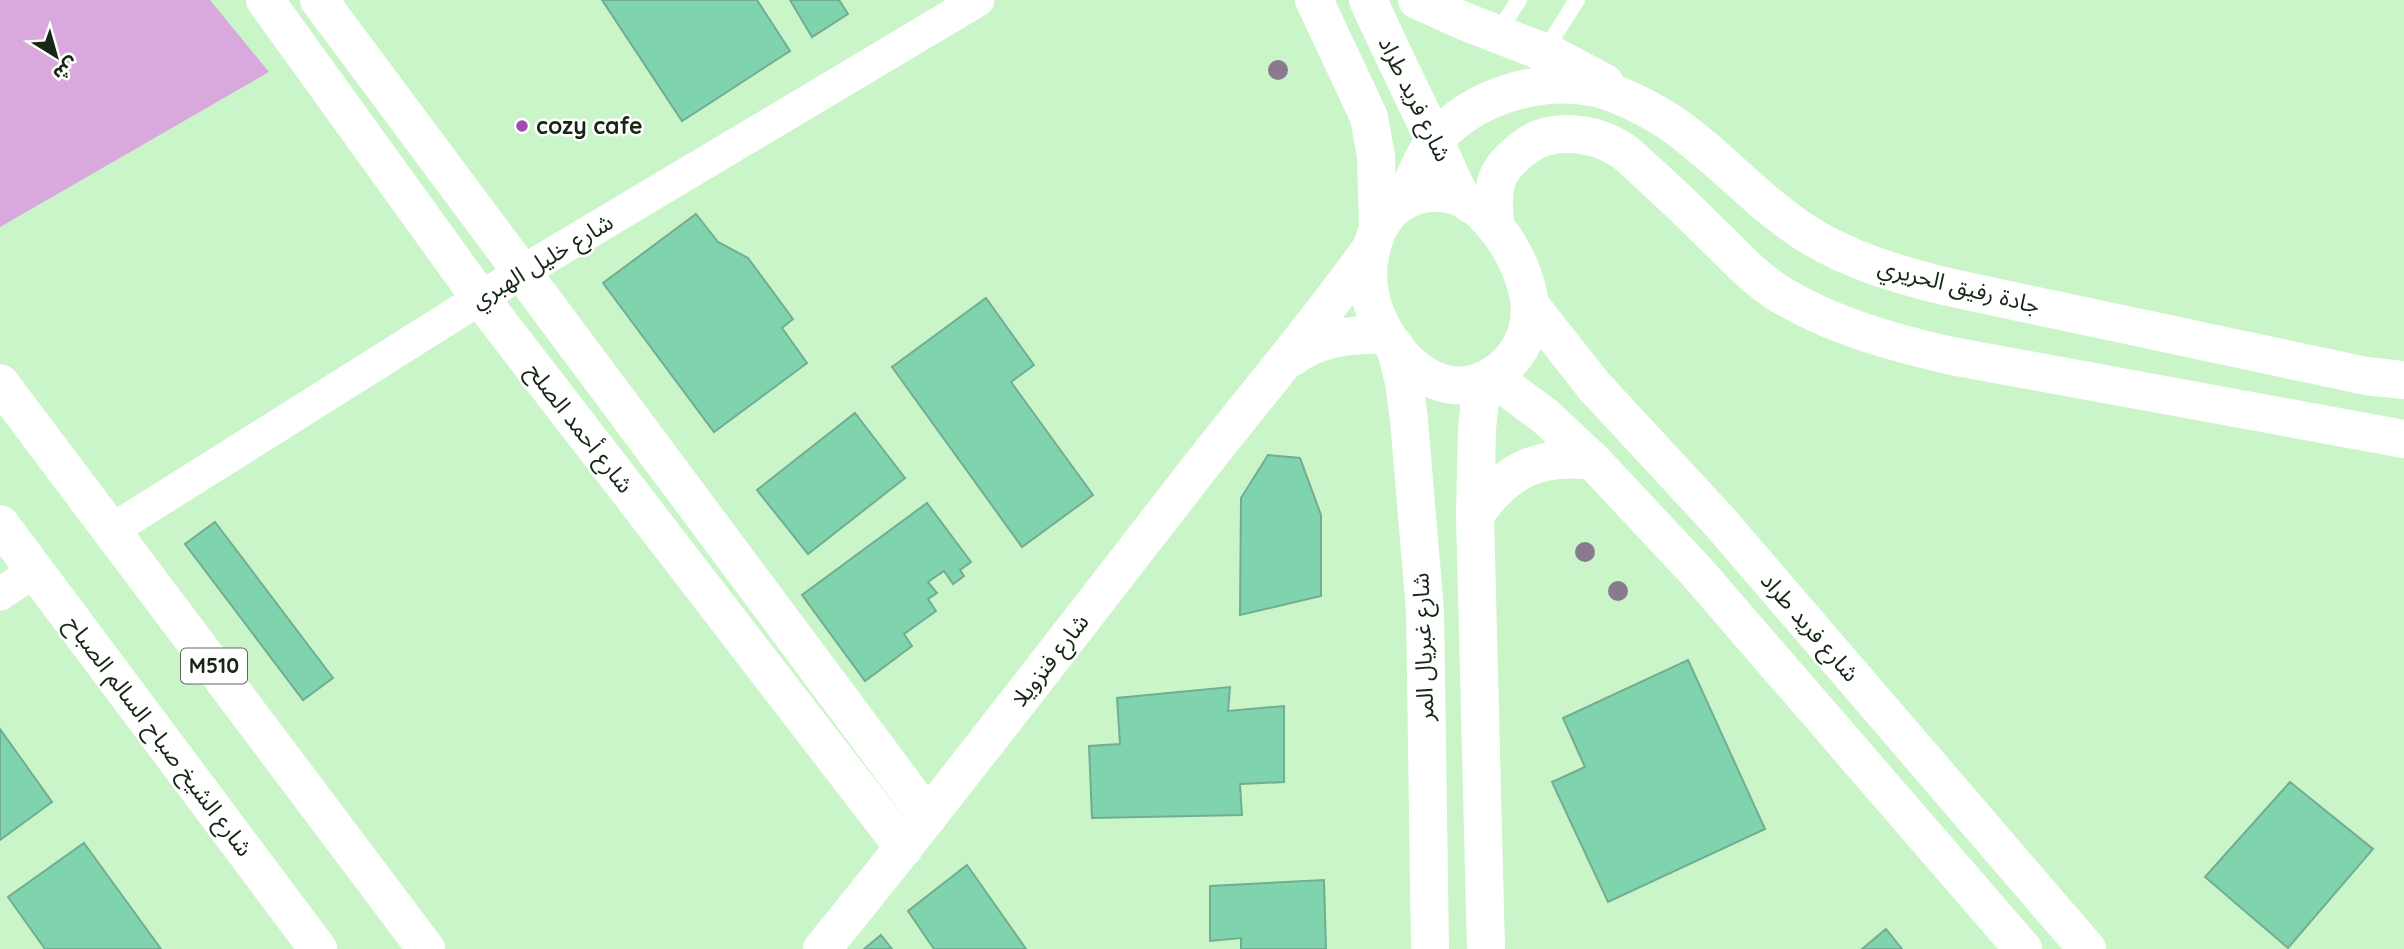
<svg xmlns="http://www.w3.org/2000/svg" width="2404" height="949" viewBox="0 0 2404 949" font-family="Quicksand,'Noto Sans Arabic',sans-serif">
	<rect width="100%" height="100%" fill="#caf5c8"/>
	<path fill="#d9a9dd" d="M0,0H210L269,72L0,227Z"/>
	<path fill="#7fd4ae" stroke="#72ad92" stroke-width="2" d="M602,0H757L790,51L682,121Z
		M790,0H839L848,14L812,37Z
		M696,214L718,242L748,258L793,319L782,328L807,363L714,432L603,283Z
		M986,298L1034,365L1011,382L1093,495L1022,547L892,367Z
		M855,413L905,478L808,554L757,490Z
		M1268,455L1300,458L1321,515V596L1240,615L1241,498Z
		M927,503L971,562L960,570L964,576L953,584L944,571L928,582L937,593L928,599L936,611L904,634L912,646L865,681L802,595Z
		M215,522L333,678L303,700L185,544Z
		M1688,660L1765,829L1608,902L1552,782L1585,767L1563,718Z
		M1230,687L1228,711L1284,706V782L1240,784L1242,815L1092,818L1089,746L1120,744L1117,698Z
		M0,729L52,802L0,840Z
		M2290,782L2373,849L2288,948L2205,877Z
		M84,843L161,949H45L8,897Z
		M967,865L1026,949H934L908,911Z
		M1324,880L1326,949H1241V938L1210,941V886Z
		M1886,929L1902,949H1862Z
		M881,935L892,949H864Z"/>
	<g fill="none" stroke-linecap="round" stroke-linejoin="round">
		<path stroke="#fff" stroke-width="16" d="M1497,33L1519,0
			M1544,52L1577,0"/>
		<path stroke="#fff" stroke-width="33" d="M112,530L522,272L978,0
			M0,594L35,571"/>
		<path stroke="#fff" stroke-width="38" d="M265,0L480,298L904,848
			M319,0L928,817
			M1531,306L1594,386L1719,521L2087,949
			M1291,358C1319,337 1352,334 1386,335
			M1492,377L1545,416L1593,461L1696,571L2023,949
			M822,949C945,798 1063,643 1183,489C1245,408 1313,330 1372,247"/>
		<path stroke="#fff" stroke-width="38" d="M1314,0L1369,117L1376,156L1378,226
			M1368,0C1390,48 1413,96 1436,143C1444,160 1451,181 1461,196C1466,203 1476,206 1482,212C1500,230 1516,254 1524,279C1533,305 1532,331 1516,354C1505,369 1491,379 1473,384C1421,396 1374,334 1369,287C1367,271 1369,254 1374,240C1379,224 1387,211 1402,202C1422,191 1441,190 1462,198
			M1395,346L1404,382L1409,420L1425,610L1430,949
			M1482,381L1477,429L1475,515L1486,949
			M1475,515C1506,470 1539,454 1593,461"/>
		<path stroke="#fff" stroke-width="38" d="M1417,0L1466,22L1554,56L1605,83
			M1404,201C1413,183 1423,154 1436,139C1474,96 1540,76 1596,88C1616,92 1651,110 1668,121C1717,154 1755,200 1804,232C1847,260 1899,275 1948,287L2366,376L2404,380
			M1495,226C1493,186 1491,173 1525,147C1551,127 1593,132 1620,149C1630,155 1639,166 1648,173C1672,195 1695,217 1718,240C1736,258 1756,279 1778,293C1832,326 1891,342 1952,356L2404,439"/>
		<path stroke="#fff" stroke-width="38" d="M0,383L426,949
			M0,524L318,949"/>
	</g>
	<g fill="#8a7a8d">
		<circle cx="1278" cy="70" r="10"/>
		<circle cx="1585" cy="552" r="10"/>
		<circle cx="1618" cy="591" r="10"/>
	</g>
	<circle fill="#a849b2" stroke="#fff" stroke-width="2.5" cx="522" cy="126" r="7"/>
	<g text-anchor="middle" stroke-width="5" stroke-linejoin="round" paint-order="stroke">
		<rect fill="#fff" stroke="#5d685c" stroke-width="2" x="181" y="648.5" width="66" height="35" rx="5"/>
		<g font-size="21" font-weight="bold" fill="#172716">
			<text x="214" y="673">M510</text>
		</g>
		<g font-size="23" fill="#172716" stroke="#fff">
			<text transform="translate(1415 99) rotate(64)" y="8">شارع فريد طراد</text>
			<text transform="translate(542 261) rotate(-31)" y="8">شارع خليل الهبري</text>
			<text transform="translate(1959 286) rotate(14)" y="8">جادة رفيق الحريري</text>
			<text transform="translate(580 428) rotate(52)" y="8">شارع أحمد الصلح</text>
			<text transform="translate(1810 627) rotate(49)" y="8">شارع فريد طراد</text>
			<text transform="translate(1423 647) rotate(-92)" y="8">شارع غبريال المر</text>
			<text transform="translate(1050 660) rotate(-52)" y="8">شارع فنزويلا</text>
			<text transform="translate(159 736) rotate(53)" y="8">شارع الشيخ صباح السالم الصباح</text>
		</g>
		<g font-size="23" font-weight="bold" fill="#172716" stroke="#fff" text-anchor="start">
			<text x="536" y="134">cozy cafe</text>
		</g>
	</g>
	<g transform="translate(56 56) rotate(143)" stroke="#ffffff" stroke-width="5" paint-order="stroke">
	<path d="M0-5L12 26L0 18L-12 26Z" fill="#172716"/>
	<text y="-10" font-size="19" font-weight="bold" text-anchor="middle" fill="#172716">ش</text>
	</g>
</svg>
